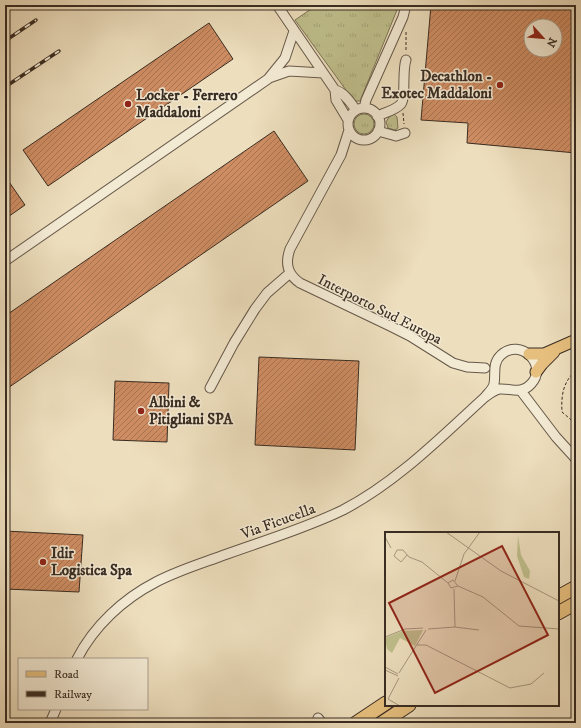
<svg xmlns="http://www.w3.org/2000/svg" width="581" height="728" viewBox="0 0 581 728" font-family="'IM FELL DW Pica',serif">
	<defs>
		<pattern id="grass-tufts" width="24" height="20" patternUnits="userSpaceOnUse"><rect width="24" height="20" fill="#bfbf8c"/><path d="M3 7l-1-3M5 7V3M7 7l1-3M15 17l-1-3M17 17v-4M19 17l1-3" fill="none" stroke="#a5a478"/></pattern>
		<pattern id="building-hatch" width="6" height="6" patternUnits="userSpaceOnUse"><rect width="6" height="6" fill="#cf8d63"/><path d="M-1 1l2-2M0 6l6-6M5 7l2-2" fill="none" stroke="#a97351"/></pattern>
	</defs>
	<rect width="100%" height="100%" fill="#eddebd"/>
	<filter id="stains"><feTurbulence type="fractalNoise" baseFrequency=".005" numOctaves="4"/><feColorMatrix values="0 0 0 0 .2 0 0 0 0 .09 0 0 0 0 .02 0 0 0 .5 -.17"/></filter>
	<radialGradient id="worn" r=".72"><stop offset=".6" stop-color="#630" stop-opacity="0"/><stop offset="1" stop-color="#630" stop-opacity=".3"/></radialGradient>
	<path fill="url(#grass-tufts)" stroke="#7c7657" d="M317,5H399L360,101H354L295,20Z
		M394,114L397,117L398,128L395,130L388,128L386,122L389,117Z
		M354 124a10 10 0 1 1 20 0a10 10 0 1 1-20 0Z"/>
	<path fill="url(#building-hatch)" stroke="#392c22" fill-rule="evenodd" d="M431,5H576V153L467,143L468,123L421,120ZM531,26H555V50H531Z
		M209,23L233,59L48,186L23,150Z
		M274,131L308,181L5,390V316Z
		M5,176L25,205L5,219Z
		M259,357L359,361L355,450L255,445Z
		M115,381L169,383L167,442L113,440Z
		M5,531L83,535L79,592L5,589Z"/>
	<g fill="none" stroke-linecap="round" stroke-linejoin="round">
		<g stroke="#665849" stroke-width="11">
			<path id="minor" d="M277,5L335,90C344,92 351,103 356,110
				M269,78L289,71L323,73
				M335,90L336,100L348,120
				M364,108L366,100L403,17L406,5
				M348 124a16 16 0 1 1 32 0a16 16 0 1 1-32 0Z
				M377,116C384,113 396,110 401,104C406,98 402,70 406,60
				M349,130L341,155L290,249C285,263 287,274 300,283L390,326L410,336L453,363L467,367L485,368
				M378,131L396,136L405,133
				M5,261L268,79L285,58L294,31
				M210,388L234,343L255,309L267,293L290,273
				M521,391L556,437L576,459
				M77,659C94,626 123,599 156,582C179,570 203,563 227,554C266,540 306,528 343,510C397,482 441,437 485,397C489,394 494,390 499,389C511,388 521,395 531,384C549,365 520,337 501,355C492,363 496,374 494,384C493,389 488,393 485,397
				M318,718L322,723
				M50,723L56,709"/>
		</g>
		<g stroke="#392c22" stroke-width="13">
			<path id="major" d="M529,354H544L576,340
				M536,372L542,364L554,352"/>
		</g>
		<g stroke="#392c22" stroke-width="15">
			<path id="highway" d="M558,597L576,587
				M558,613L576,603
				M356,723L386,703
				M382,723L409,705"/>
		</g>
		<path stroke="#392c22" stroke-width="1" stroke-dasharray="3 2" stroke-linecap="butt" d="M406,32V51
			M403,113L404,124
			M576,371C563,381 561,396 562,412L576,424"/>
		<use href="#minor" stroke="#f3ead4" stroke-width="9"/>
		<use href="#major" stroke="#e6bf7e" stroke-width="11"/>
		<use href="#highway" stroke="#e6bf7e" stroke-width="13"/>
		<g stroke="#392c22" stroke-width="3.5">
			<path id="rail" d="M5,41L36,20
				M5,87L59,51"/>
		</g>
		<use href="#rail" stroke="#f3ead4" stroke-width="2" stroke-dasharray="6" stroke-linecap="butt"/>
	</g>
	<g fill="#8f2418" stroke="#f3ead4" stroke-width="1.5">
		<circle cx="500" cy="85" r="4"/>
		<circle cx="128" cy="104" r="4"/>
		<circle cx="141" cy="411" r="4"/>
		<circle cx="43" cy="562" r="4"/>
	</g>
	<g text-anchor="middle" stroke-width="3" stroke-linejoin="round" paint-order="stroke">
		<g font-size="15" font-weight="bold" fill="#392c22" stroke="#f3ead4" text-anchor="start">
			<text x="492" y="81" text-anchor="end">Decathlon -<tspan x="492" dy="17">Exotec Maddaloni</tspan></text>
			<text x="136" y="100">Locker - Ferrero<tspan x="136" dy="17">Maddaloni</tspan></text>
			<text x="149" y="407">Albini &amp;<tspan x="149" dy="17">Pitigliani SPA</tspan></text>
			<text x="51" y="558">Idir<tspan x="51" dy="17">Logistica Spa</tspan></text>
		</g>
		<g font-size="15" fill="#392c22" stroke="#f3ead4">
			<text transform="translate(380 309) rotate(27)" y="5">Interporto Sud Europa</text>
			<text transform="translate(278 521) rotate(-20)" y="5">Via Ficucella</text>
		</g>
	</g>
	<g transform="translate(385 532)">
		<rect width="174" height="174" fill="#eddebd"/>
		<path d="M133,4L136,23L145,39L144,47L139,45L132,24ZM38,98L30,114L15,106L7,121L2,117L0,106L17,99Z" fill="#bfbf8c"/>
		<path fill="none" stroke="#a5977f" stroke-width="1" d="M61,0L116,39L174,69M0,5L6,16M22,23L16,30L9,24L12,18H18L24,25L37,30L63,51M70,49L79,22L95,0M73,54L68,48L63,51L66,56L73,54L98,65L134,94L174,97M69,57L70,95M43,97L70,95L94,98M0,105L20,97L38,96M32,113H41L125,156L146,152L159,141M0,135L13,142M0,138L13,144M14,141L41,98M14,146L3,167L15,174"/>
		<path fill="#8f2418" fill-opacity="0.15" stroke="#8f2418" stroke-width="2" d="M117,14L163,103L50,161L4,71Z"/>
		<rect width="174" height="174" fill="none" stroke="#392c22" stroke-width="2"/>
	</g>
	<rect width="581" height="728" fill="none" stroke="#eddebd" stroke-width="20"/>
	<rect x="6" y="6" width="569" height="716" fill="none" stroke="#392c22" stroke-width="2"/>
	<rect x="10" y="10" width="561" height="708" fill="none" stroke="#392c22"/>
	<rect x="18" y="658" width="130" height="52" fill="#f3ead4" stroke="#a99e8d"/>
	<rect x="26" y="671" width="20" height="6" fill="#e6bf7e" stroke="#a99e8d"/>
	<text x="54" y="678" font-size="12" fill="#392c22">Road</text>
	<rect x="26" y="691" width="20" height="6" fill="#392c22" stroke="#a99e8d"/>
	<text x="54" y="698" font-size="12" fill="#392c22">Railway</text>
	<g transform="translate(543 38) rotate(117)"><circle r="19" fill="#f3ead4" stroke="#a99e8d"/>
	<path d="M0-3L7 15L0 10L-7 15Z" fill="#8f2418"/>
	<text y="-6" font-size="11" font-weight="bold" text-anchor="middle" fill="#392c22">N</text>
	</g>
	<rect width="100%" height="100%" filter="url(#stains)"/>
	<rect width="100%" height="100%" fill="url(#worn)"/>
</svg>
